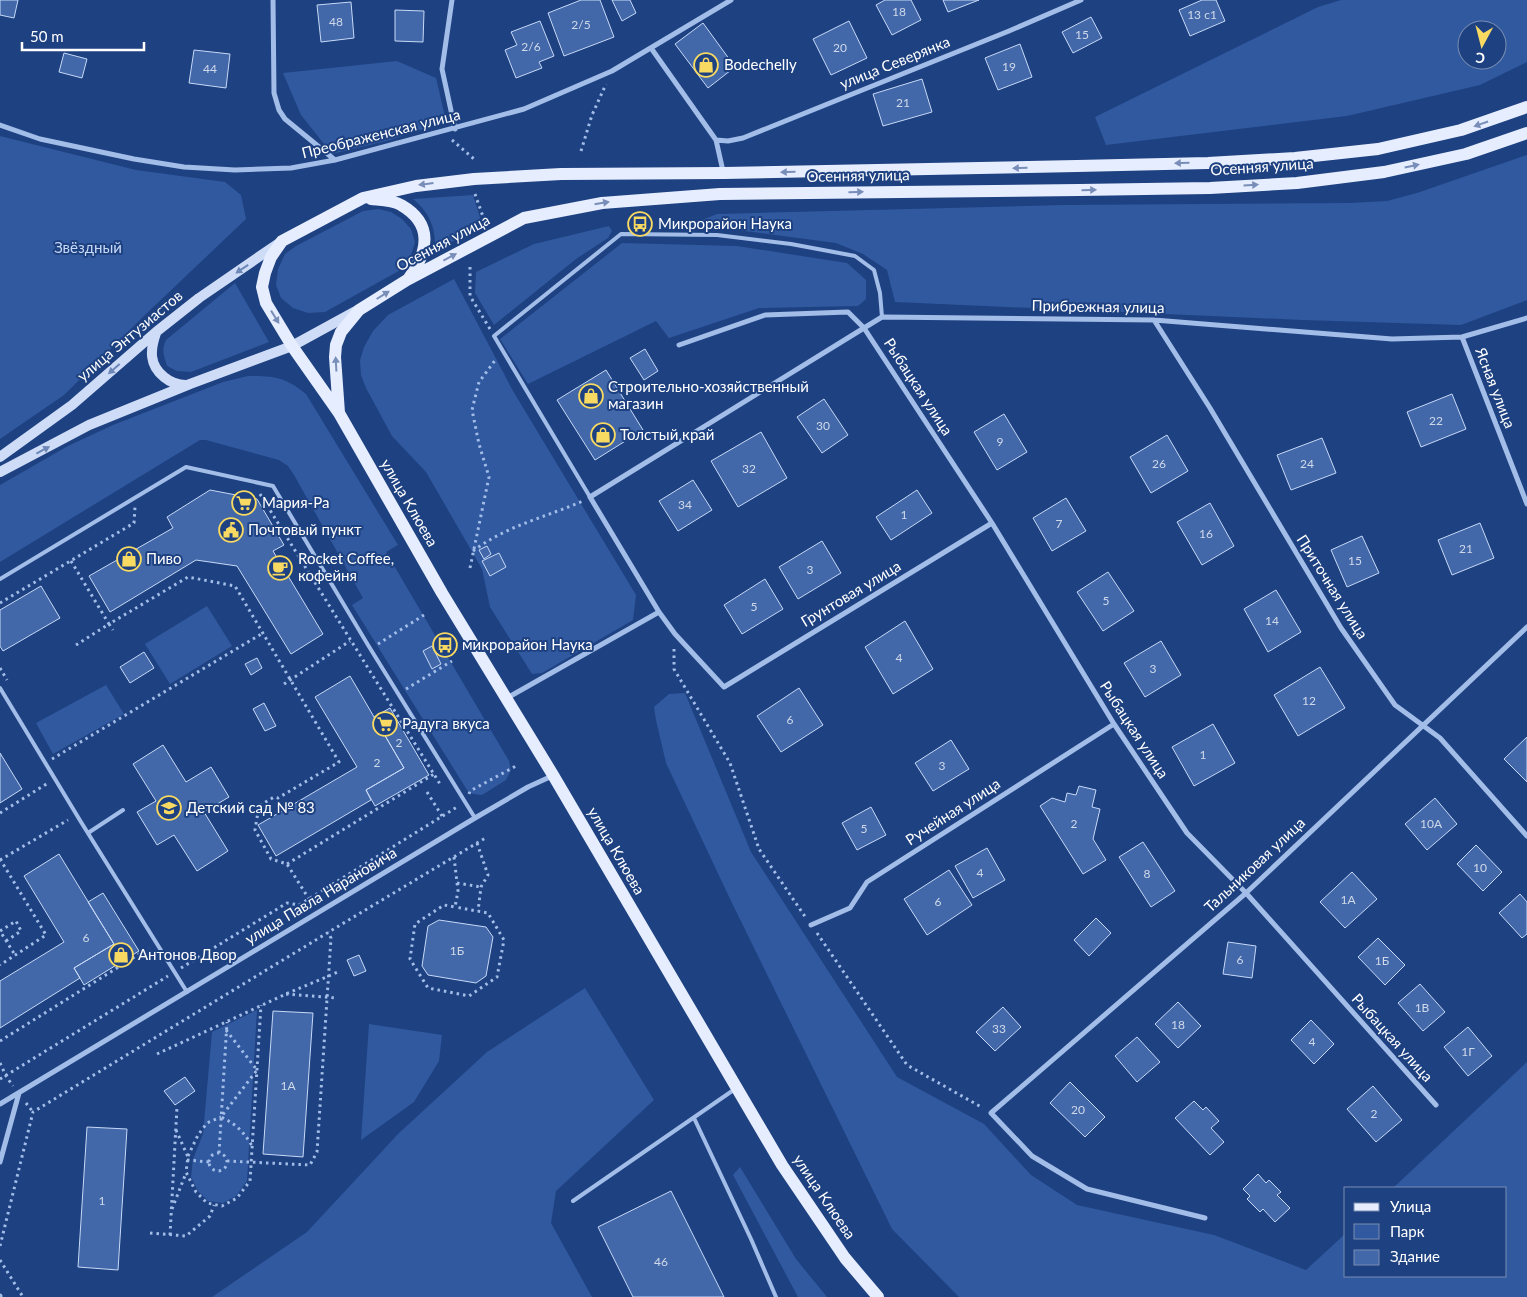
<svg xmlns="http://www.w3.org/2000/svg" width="1527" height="1297" viewBox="0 0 1527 1297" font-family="Lato,sans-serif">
	<rect width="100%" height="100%" fill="#1e4181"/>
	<path fill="#31599f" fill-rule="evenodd" d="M1341,0H1527V62L1480,85L1347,116L1106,145L1095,117L1318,7ZM1467,30H1497V60H1467Z
		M397,61L436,78L446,121L390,140L332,154L301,115L283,73Z
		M0,136L136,170L225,182L241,195L246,219L146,314L64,395L0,439Z
		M1527,155V300L1461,325L1303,320L895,302L887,270L863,254L836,243L692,224L717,214L1064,205L1350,203L1387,201L1417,193Z
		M473,195L482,224L435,252C436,229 431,214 413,199Z
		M378,209L391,212L402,219L411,229L415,242L411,255L404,268L325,312L308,313L293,308L281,298L276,285L278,269L285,254L296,246L363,211Z
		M609,226L612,231L608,238L576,259L494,325L475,293L476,272L534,244Z
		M622,243L737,246L847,263L866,280V299L858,306L759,308L669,338L656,321L528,384L500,339Z
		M454,279L513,391L636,595L633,620L542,673L532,674L490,607L482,569L426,472L392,436L366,388L361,375L360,360L364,347L373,331L388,315Z
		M235,283L269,342L191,372L177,371L167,366C164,356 161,350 166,340Z
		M248,376C275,376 285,377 306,394L398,545L386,552L509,761L511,770L506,780L482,795L473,794L467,790L352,605L363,598L294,475L288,466L279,460L206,440H200L0,562V485L68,446L113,425L223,382Z
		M207,606L232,646L170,684L145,644Z
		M106,685L124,714L53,754L36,723Z
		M685,693L751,852L897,1077L984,1124L1031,1175L1077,1205L1214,1235L1306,1270L1346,1233V1276H1506V1188H1393L1527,1062V1297H959L892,1229L730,899L666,763L656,720L654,707L669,694Z
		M585,988L654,1100L556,1191L551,1223L592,1297H212L307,1232L398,1134L487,1052Z
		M257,1010L247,1181L236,1196L223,1203L208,1201L198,1191L191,1177L193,1159L203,1134L212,1032Z
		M369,1024L442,1035L439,1061L414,1102L361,1140Z
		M740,1167L796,1259L827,1297H798L733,1175Z"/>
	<path fill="#4268a9" stroke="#c7d9f7" d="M0,0H18L14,18L0,15Z
		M581,0H600L614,37L564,56L548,13Z
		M612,0H630L636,13L622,21Z
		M885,0H911L921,20L892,35L876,5Z
		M943,0H979L948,12Z
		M1202,0H1216L1225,21L1190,36L1179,10Z
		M351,2L354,38L321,42L317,5Z
		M395,10L424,11L423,42L395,41Z
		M1091,17L1102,38L1073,53L1062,32Z
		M540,21L554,56L539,62L542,68L516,78L505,50L517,45L511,32Z
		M849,21L867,58L831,75L813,39Z
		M703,23L735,67L708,88L675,44Z
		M1020,44L1032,77L998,90L985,58Z
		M194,50L230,54L226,88L189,83Z
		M64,53L87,59L82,78L59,72Z
		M922,79L932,112L883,126L873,94Z
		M645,349L658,371L644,380L630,358Z
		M606,370L643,430L595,460L557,400Z
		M1452,394L1466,429L1421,447L1407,412Z
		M824,399L848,435L822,453L797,417Z
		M1004,414L1027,452L997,470L974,432Z
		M761,432L787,478L738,507L711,461Z
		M1167,435L1188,471L1151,493L1130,457Z
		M1322,438L1336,473L1291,490L1277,455Z
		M693,480L712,510L678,531L659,501Z
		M210,490L257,499L284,545L273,551L323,634L291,654L237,566L196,560L110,612L89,576L173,528L167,517Z
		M917,490L932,513L891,540L876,517Z
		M1066,498L1086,531L1052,551L1033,518Z
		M1210,503L1234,546L1202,565L1177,522Z
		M1480,523L1494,558L1452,575L1438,540Z
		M1362,536L1379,573L1347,587L1331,550Z
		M822,541L841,573L798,599L779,567Z
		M487,546L491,554L484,559L479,550Z
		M499,553L506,567L490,576L482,561Z
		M1108,572L1134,611L1103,631L1077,592Z
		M765,579L783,609L742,634L724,605Z
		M41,586L60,618L3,651L0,646V610Z
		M1276,590L1301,632L1268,652L1244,609Z
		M905,621L933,669L893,694L865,647Z
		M1161,641L1181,675L1145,697L1124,663Z
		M432,646L441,664L432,669L423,651Z
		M144,652L154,668L130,683L120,667Z
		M257,658L262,668L251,675L245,664Z
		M1320,667L1345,708L1298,736L1274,695Z
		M350,676L404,768L366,790L371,800L276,856L258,825L357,767L315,697Z
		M799,688L823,725L781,752L757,716Z
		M264,703L276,726L265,731L253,709Z
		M390,708L429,775L375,806L366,790L404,768L374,717Z
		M1213,724L1235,763L1194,786L1172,747Z
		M1527,737V782L1504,759Z
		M951,740L969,769L933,791L915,763Z
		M163,745L186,782L211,767L229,797L204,812L228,851L197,871L174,835L157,845L137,812L156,801L133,764Z
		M0,753L22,789L0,803Z
		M1079,786L1096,790L1092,807L1100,809L1093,839L1106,860L1083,874L1040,806L1052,798L1065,802L1067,793L1076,795Z
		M1435,798L1457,824L1427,850L1405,824Z
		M871,807L886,835L857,850L842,823Z
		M1143,842L1175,891L1151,907L1119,857Z
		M1476,845L1502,872L1483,891L1457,864Z
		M987,848L1005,880L973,898L955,866Z
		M59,854L114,944L74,968L80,978L0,1028V981L64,942L24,876Z
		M949,870L972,905L927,935L904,899Z
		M1352,872L1377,899L1345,928L1320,902Z
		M103,893L139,951L84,985L74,968L114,944L88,902Z
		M1520,894L1527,902V934L1522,938L1499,913Z
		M1096,918L1111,933L1089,956L1074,940Z
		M439,920L486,927L493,937L486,976L476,983L428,975L422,966L428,926Z
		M1378,938L1405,965L1385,985L1358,957Z
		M1228,942L1256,946L1252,978L1223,974Z
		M359,955L366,971L354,976L347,960Z
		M1420,984L1445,1012L1423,1031L1398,1003Z
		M1178,1002L1201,1026L1178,1048L1155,1024Z
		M1003,1007L1021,1027L995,1051L976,1032Z
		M273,1011L313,1013L303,1157L263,1154Z
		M1311,1020L1334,1044L1314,1064L1291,1040Z
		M1468,1027L1492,1056L1468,1076L1444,1047Z
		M1137,1037L1160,1062L1137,1082L1115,1056Z
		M185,1077L195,1091L175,1105L164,1091Z
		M1070,1082L1105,1117L1085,1137L1050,1103Z
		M1373,1086L1402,1120L1376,1142L1347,1109Z
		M1194,1101L1203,1110L1206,1107L1219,1121L1211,1128L1224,1142L1210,1155L1175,1118Z
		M87,1127L127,1129L118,1270L78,1267Z
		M1258,1174L1266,1183L1269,1180L1281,1192L1277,1195L1290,1208L1275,1222L1263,1209L1260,1212L1247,1199L1250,1196L1243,1189Z
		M671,1191L724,1297H633L598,1227Z"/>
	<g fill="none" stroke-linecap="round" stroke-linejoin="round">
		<path stroke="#a3bde9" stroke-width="3" stroke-dasharray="2.5 4" stroke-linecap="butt" d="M452,140L474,159
			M581,151L592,115L606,84
			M475,194L486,225
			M470,267V296L490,329
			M260,494L440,784
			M473,551C506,526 546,517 583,501
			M71,561L109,624L188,577L235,586L339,762L278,798L274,797L259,806L255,830L271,859L287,864L309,899
			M470,568L489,477L479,444L472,410L479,382L496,359
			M0,603L134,523L135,507
			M378,644L424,615
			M76,645L109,624L113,630
			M674,649V669L730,763L759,849L806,918
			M0,668L7,680
			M284,684L350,641
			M406,689L452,661
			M52,759L263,633
			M427,792L442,816
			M469,794L470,791L516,766
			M0,813L48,783
			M477,843L488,875L481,887L478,911
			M454,857L458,891L455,907L444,905L415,924L410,959L428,988L469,996L497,977L504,940L488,913L455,907
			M0,859L46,935L0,965
			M0,860L68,820
			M287,864L434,774
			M457,883L481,887
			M817,933L907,1065L983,1108
			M6,941L21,931L16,921L0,931C5,939 10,947 15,955
			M181,968L287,903L299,905L457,807
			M286,994L336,998
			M226,1030L257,1070L221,1117C236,1124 244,1132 252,1146
			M0,1041L149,948
			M157,1054L286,994L338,972
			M0,1063L6,1076L13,1086
			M0,1079L168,976
			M26,1103L33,1112
			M176,1130L188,1157L186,1172L196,1192L207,1203L222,1206L237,1198L250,1181L261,1005
			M209 1162a9 9 0 1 1 18 0a9 9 0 1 1-18 0Z
			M219,1153L227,1022
			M188,1156L198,1135L207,1123L221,1117
			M187,1160L209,1162
			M227,1161L310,1165L317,1152L331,938L328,932
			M172,1209L186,1173
			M150,1233L186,1236L210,1216L214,1205
			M170,1235L177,1107
			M0,1246L33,1112L342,924L487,837
			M0,1260L23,1297"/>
		<path stroke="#a3bde9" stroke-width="4" d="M590,497L494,336L621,234L717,235L791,244L855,256L874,270L880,293L882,317
			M0,579L186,467L273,486L368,645L475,818
			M0,688L81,822L187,992
			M88,833L123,810
			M694,1118L751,1239L776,1297
			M573,1201L735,1089"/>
		<path stroke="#a3bde9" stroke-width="5" d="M273,0L274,93L279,110L285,119L335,160
			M452,0L442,69L455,129
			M651,48L716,140L723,171
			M0,125L40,139L134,159L184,167L235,170L291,168L335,160L524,109L612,71L731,0
			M716,140L728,141L743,138L1009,31L1081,0
			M1154,320L1210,408L1341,628L1395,705L1440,738L1527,836
			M1462,337L1527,504
			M679,345L765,315L848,312L864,328L882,317L1154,320L1392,339L1462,337L1527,318
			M992,523L724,687L675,634L659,612L590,497L864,328L992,523L1114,724L1187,833L1246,893L1436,1105
			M507,698L659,612
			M811,925L850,908L867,882L1114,724
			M0,1104L475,818L528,787L552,776
			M0,1162L19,1093
			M1205,1218L1087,1189L1032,1156L991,1113L1246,893L1527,627
			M0,1296V1297"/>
		<path stroke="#cedcf7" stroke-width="10" d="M156,333C150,350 149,365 164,377C170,382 177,385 186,385
			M0,457L72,405L156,332L199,298L279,243
			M0,472L89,425L190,384L292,346L356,311"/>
		<path stroke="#e6edfe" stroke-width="12" d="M371,199C380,200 393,200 401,205C434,224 428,252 409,278
			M339,413L335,357L336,345L341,332L359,310L407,280L524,218L602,203L720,194L1079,190L1210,188L1297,183L1384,172L1466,154L1527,133
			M878,1297L845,1258L782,1165L553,775L442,593L339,413L292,346L266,303L262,287L265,273L271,257L282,241L363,198L416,186L474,179L561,174L724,173L1077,166L1208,163L1295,158L1378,149L1461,130L1527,107"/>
	</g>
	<defs><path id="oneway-solid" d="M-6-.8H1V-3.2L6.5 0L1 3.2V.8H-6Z" transform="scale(1.25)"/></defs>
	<g fill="#788eb9">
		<use href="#oneway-solid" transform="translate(1481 124) rotate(161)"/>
		<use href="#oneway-solid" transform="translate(1182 163) rotate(178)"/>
		<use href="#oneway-solid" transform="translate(1412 166) rotate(-12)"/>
		<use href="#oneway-solid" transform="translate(1020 168) rotate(179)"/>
		<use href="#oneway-solid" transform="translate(788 172) rotate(179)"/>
		<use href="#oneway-solid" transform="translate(426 184) rotate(173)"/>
		<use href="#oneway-solid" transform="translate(1251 185) rotate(-3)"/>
		<use href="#oneway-solid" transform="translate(1089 190) rotate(-1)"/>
		<use href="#oneway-solid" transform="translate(856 192) rotate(-1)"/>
		<use href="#oneway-solid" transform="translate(602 203) rotate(-9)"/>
		<use href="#oneway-solid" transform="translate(450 257) rotate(-28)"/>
		<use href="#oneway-solid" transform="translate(383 295) rotate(-32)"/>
		<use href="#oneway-solid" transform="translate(275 317) rotate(58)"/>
		<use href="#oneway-solid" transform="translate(336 364) rotate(-93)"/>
	</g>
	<g fill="#6d87b6">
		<use href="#oneway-solid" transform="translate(242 269) rotate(146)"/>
		<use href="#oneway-solid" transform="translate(114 369) rotate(139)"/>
		<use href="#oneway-solid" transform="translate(43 450) rotate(-28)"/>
	</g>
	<defs>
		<g id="shop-ring" transform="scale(1.25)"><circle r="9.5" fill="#1e4181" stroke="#f8d961" stroke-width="1.5"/><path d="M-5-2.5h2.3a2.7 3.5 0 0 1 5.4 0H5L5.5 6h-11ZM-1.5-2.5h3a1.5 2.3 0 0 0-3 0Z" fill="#f8d961"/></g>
		<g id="bus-ring" transform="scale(1.25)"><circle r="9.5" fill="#1e4181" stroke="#f8d961" stroke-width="1.5"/><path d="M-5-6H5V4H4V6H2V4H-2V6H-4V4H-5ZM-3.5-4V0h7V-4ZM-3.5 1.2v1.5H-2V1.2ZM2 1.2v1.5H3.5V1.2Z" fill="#f8d961"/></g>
		<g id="supermarket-ring" transform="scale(1.25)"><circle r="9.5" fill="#1e4181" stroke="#f8d961" stroke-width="1.5"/><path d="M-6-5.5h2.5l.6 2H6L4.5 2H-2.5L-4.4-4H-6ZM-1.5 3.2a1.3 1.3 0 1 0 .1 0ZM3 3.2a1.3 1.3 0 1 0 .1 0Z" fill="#f8d961"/></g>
		<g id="civic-ring" transform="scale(1.25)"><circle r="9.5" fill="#1e4181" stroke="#f8d961" stroke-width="1.5"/><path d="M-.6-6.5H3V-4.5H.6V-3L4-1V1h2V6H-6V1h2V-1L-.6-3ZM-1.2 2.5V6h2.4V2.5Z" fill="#f8d961"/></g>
		<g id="cafe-ring" transform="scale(1.25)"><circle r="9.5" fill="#1e4181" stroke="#f8d961" stroke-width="1.5"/><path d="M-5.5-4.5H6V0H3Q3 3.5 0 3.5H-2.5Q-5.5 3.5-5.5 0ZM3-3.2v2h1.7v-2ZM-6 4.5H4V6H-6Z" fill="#f8d961"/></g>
		<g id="school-ring" transform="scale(1.25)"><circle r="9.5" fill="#1e4181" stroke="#f8d961" stroke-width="1.5"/><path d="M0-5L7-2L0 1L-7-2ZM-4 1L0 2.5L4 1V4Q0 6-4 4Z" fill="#f8d961"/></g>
	</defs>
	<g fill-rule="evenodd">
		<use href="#shop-ring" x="706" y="65"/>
		<use href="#bus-ring" x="640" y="224"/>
		<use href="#shop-ring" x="591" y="396"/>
		<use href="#shop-ring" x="603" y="435"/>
		<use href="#supermarket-ring" x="244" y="503"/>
		<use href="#civic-ring" x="231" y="530"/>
		<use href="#shop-ring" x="129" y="559"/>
		<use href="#cafe-ring" x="280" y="568"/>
		<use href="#bus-ring" x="445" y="645"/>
		<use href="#supermarket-ring" x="385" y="724"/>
		<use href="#school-ring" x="169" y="808"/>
		<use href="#shop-ring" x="121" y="955"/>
	</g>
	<g text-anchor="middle" stroke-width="4" stroke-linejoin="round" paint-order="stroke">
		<g font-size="12" fill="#d0d9ea">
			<text x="899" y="16">18</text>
			<text x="1202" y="19">13 с1</text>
			<text x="336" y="26">48</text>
			<text x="581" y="29">2/5</text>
			<text x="1082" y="39">15</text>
			<text x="531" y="51">2/6</text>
			<text x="840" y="52">20</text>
			<text x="1009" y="71">19</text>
			<text x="210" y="73">44</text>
			<text x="903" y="107">21</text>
			<text x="1436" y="425">22</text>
			<text x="823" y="430">30</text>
			<text x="1000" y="446">9</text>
			<text x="1159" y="468">26</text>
			<text x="1307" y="468">24</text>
			<text x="749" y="473">32</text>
			<text x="685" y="509">34</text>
			<text x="904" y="519">1</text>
			<text x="1059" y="528">7</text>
			<text x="1206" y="538">16</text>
			<text x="1466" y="553">21</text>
			<text x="1355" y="565">15</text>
			<text x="810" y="574">3</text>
			<text x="1106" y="605">5</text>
			<text x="754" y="611">5</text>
			<text x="1272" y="625">14</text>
			<text x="899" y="662">4</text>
			<text x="1153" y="673">3</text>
			<text x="1309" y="705">12</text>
			<text x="790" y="724">6</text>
			<text x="399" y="747">2</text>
			<text x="1203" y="759">1</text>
			<text x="377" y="767">2</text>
			<text x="942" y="770">3</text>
			<text x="1074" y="828">2</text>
			<text x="1431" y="828">10А</text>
			<text x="864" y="833">5</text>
			<text x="1480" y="872">10</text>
			<text x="980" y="877">4</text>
			<text x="1147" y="878">8</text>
			<text x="1348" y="904">1А</text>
			<text x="938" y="906">6</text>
			<text x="86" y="942">6</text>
			<text x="457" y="955">1Б</text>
			<text x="1240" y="964">6</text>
			<text x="1382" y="965">1Б</text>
			<text x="1422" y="1012">1В</text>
			<text x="1178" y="1029">18</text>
			<text x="999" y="1033">33</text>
			<text x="1312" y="1046">4</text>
			<text x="1468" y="1056">1Г</text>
			<text x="288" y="1090">1А</text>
			<text x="1078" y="1114">20</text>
			<text x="1374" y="1118">2</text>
			<text x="102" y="1205">1</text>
			<text x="661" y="1266">46</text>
		</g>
		<g font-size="15" fill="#fff" stroke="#1e4181">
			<text transform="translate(895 63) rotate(-22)" y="5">улица Северянка</text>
			<text transform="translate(381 134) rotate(-14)" y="5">Преображенская улица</text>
			<text transform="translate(1262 167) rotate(-4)" y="5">Осенняя улица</text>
			<text transform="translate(858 176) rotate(-1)" y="5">Осенняя улица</text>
			<text transform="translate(443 243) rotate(-28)" y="5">Осенняя улица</text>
			<text transform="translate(1098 307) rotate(1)" y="5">Прибрежная улица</text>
			<text transform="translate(130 336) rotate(-40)" y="5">улица Энтузиастов</text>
			<text transform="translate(918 387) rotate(57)" y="5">Рыбацкая улица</text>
			<text transform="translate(1495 388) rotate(69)" y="5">Ясная улица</text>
			<text transform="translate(409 503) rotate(60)" y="5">улица Клюева</text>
			<text transform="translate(1332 587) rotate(58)" y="5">Приточная улица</text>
			<text transform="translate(851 594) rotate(-31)" y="5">Грунтовая улица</text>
			<text transform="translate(1134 730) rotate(57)" y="5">Рыбацкая улица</text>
			<text transform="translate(953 812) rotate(-33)" y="5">Ручейная улица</text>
			<text transform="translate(616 851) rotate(60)" y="5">улица Клюева</text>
			<text transform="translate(1255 865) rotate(-43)" y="5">Тальниковая улица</text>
			<text transform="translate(321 896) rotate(-31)" y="5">улица Павла Нарановича</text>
			<text transform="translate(1392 1038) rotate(48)" y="5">Рыбацкая улица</text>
			<text transform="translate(824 1197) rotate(56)" y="5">улица Клюева</text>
		</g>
		<g font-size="15" fill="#fff" stroke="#1e4181" text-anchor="start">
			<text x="724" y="70">Bodechelly</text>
			<text x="658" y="229">Микрорайон Наука</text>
			<text x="608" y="392">Строительно-хозяйственный<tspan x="608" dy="17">магазин</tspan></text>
			<text x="620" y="440">Толстый край</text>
			<text x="262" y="508">Мария-Ра</text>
			<text x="248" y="535">Почтовый пункт</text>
			<text x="146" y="564">Пиво</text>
			<text x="298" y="564">Rocket Coffee,<tspan x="298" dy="17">кофейня</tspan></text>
			<text x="462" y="650">микрорайон Наука</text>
			<text x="402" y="729">Радуга вкуса</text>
			<text x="186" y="813">Детский сад № 83</text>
			<text x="138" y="960">Антонов Двор</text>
		</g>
		<g font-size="15" fill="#c7d9f7" stroke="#1e4181">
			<text x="88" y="253">Звёздный</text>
		</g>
	</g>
	<rect x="1344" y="1187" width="162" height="90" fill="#1e4181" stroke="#788db3"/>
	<rect x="1354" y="1203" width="25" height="8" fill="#e6edfe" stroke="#788db3"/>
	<text x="1390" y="1212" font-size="15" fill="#ffffff">Улица</text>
	<rect x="1354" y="1224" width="25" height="15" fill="#31599f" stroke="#788db3"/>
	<text x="1390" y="1237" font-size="15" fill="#ffffff">Парк</text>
	<rect x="1354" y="1250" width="25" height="15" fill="#4268a9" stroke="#788db3"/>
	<text x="1390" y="1262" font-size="15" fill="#ffffff">Здание</text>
	<g transform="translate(1482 45) rotate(187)"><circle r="24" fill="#1e4181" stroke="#788db3"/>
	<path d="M0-4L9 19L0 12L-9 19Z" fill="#f8d961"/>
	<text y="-8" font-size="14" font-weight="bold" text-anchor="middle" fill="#ffffff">С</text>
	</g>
	<path d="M22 42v8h122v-8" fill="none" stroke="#ffffff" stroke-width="2.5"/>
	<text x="30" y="42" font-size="15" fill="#ffffff" stroke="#1e4181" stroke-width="4" paint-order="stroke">50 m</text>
</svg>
